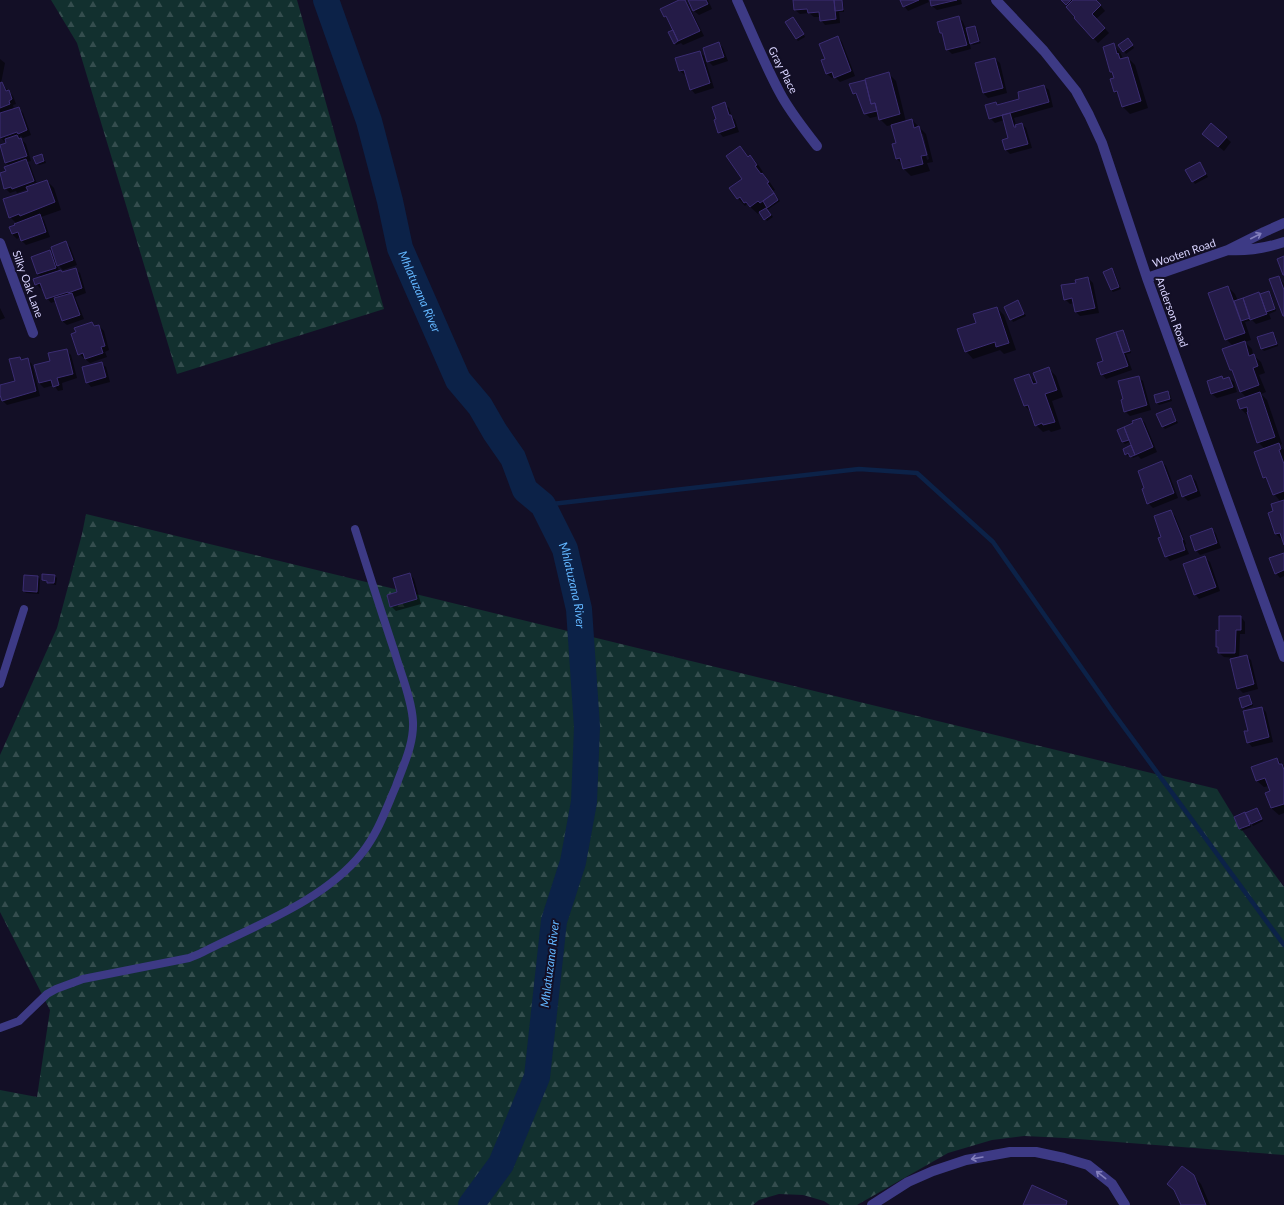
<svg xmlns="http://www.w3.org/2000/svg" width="1284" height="1205" viewBox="0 0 1284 1205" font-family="Lato,sans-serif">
	<defs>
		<pattern id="forest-firs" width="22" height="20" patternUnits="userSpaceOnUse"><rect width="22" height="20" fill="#12302f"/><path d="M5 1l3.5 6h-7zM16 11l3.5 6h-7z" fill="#344d4e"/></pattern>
	</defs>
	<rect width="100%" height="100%" fill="#130f26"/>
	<path fill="url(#forest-firs)" d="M51,0H297L384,309L177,374L77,43Z
		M86,514L1217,789L1242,830L1284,887V1155L1065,1138L1024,1136L992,1140L948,1153L857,1205H830L824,1201L803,1195L779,1194L759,1200L753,1205H0V1090L37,1097L50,1010L0,912V755L57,628L82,534Z"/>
	<path fill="#0007" fill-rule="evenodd" d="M682,0H685L688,4L704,36L683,45L681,43L676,45L675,43L676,35L669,21L665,16Z
		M689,0H708L712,9L699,15L694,11Z
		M794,0H843L844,12H839L840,23L825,25L821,20L820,17H814L809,13L800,14L795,10Z
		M901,0H928L929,2L908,11L904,6Z
		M931,0H961L962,4L937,10L932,6Z
		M1063,0H1072L1074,1L1075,0H1096L1105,11L1096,19L1109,33L1098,43L1075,18L1076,17Z
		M959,17L963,22L966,29L975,27L977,29L980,40L971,43L969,41L971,49L952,54L947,49L944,35L941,33Z
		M793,18L805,37L798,41L796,39Z
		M838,37L842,42L855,76L840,82L835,77L832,78L827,74L822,61L826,59Z
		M1130,41L1134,48L1126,54L1120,45Z
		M980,42L981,43L973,45L972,44Z
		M719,43L723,48L728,61L713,66L708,61Z
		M1113,45L1120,52L1123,59L1128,58L1135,65L1148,108L1130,114L1123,107L1120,96L1115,92L1112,80L1115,78L1111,72Z
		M700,52L704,56L714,88L695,94L691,89L686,75H685L680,71Z
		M0,59L5,63L1,83L13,96L16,104L13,105L14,109L18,108L23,113L31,135L23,138L21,136L19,137L26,144L31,161L27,162L30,165L37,184L47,181L54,188L61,210L41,217L44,220L50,237L26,245L22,241L20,237L17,239L12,234L10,228L17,224L10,217L29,191L28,189L17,193L16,191L10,193L5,188L0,174L7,172L10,166L6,163L7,141L5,142L0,137Z
		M995,59L1000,63L1007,93L988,98L983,93L976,64Z
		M888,73L896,81L906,122L912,120L926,134L933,162L927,163L930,171L911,176L904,169L903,165L897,159L893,145L897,144L892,125L887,126L880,119L879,116L870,118L865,113L859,99L854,93L851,85ZM921,134H923L929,159L927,160Z
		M1044,86L1049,90L1053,107L1014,118L1016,125L1022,124L1026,128L1032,148L1010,154L1006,150L1009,139L1004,120L995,123L990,118L996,103L999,106L1021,100Z
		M724,104L729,108L732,117L735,120L739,132L723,137L719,132L717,120Z
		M1211,125L1231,142L1224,151L1208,138Z
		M740,147L749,157L750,156L757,163L763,172L762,173L769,181L775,190L773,191L780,201L767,210L773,217L767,221L760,212L758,214L747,204L745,206L738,198L743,179Z
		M42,155L44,157L46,163L39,165L37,163Z
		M1200,163L1208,177L1195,184L1187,171Z
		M66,243L70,247L77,265L63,270L57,264L59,271L63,273L75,269L80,273L86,293L75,297L84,319L67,325L62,321L56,301L51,303L47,298L43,288L41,289L36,284L42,277L38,274L49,251L55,258Z
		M1112,269L1114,271L1121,289L1113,292L1111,290Z
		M1279,277L1284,284V316Z
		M1088,278L1093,283L1099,313L1080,316L1076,312L1074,303L1070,304L1065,299L1077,284Z
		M1228,287L1235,294L1238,301L1259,293L1260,295L1269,292L1271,294L1276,311L1269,314L1271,319L1256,324L1252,320L1245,322L1251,340L1245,342L1252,349L1253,355L1261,362L1265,373L1259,375L1266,392L1261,394L1267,400L1282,444L1279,445L1284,450V542L1276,534L1274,512L1281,502L1274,494L1270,483L1264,477L1265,449L1258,442L1248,416L1241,409L1238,401L1247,398L1241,392L1235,374L1231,370L1233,346L1226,339Z
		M1018,302L1026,316L1013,322L1006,307Z
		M0,308L5,318L0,320Z
		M997,308L1004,315L1016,350L1004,354L1000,350L973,359L966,351L977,323Z
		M92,323L96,327L99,326L104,331L109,350L105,352L107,357L90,363L79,354Z
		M1122,331L1124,333L1131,353L1126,354L1132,370L1106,379L1102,374L1105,362Z
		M1273,333L1275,335L1278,346L1264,351L1262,349Z
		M66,350L71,355L77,378L62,383L63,390L58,391L54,385L44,388L39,383L35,366L51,362Z
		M20,358L23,360L27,359L32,364L40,396L7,405L2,400L0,386L16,382Z
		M101,363L106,367L110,382L91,387L87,382Z
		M1049,369L1056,376L1063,397L1052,401L1061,429L1051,432L1049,430L1043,432L1036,425L1032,413L1025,406L1029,376L1039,385Z
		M1138,377L1143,381L1151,410L1130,416L1125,411Z
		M1222,377L1224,380L1229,378L1234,382L1237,392L1217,398L1212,394L1208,382Z
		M1168,392L1170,394L1172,401L1159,405L1157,403Z
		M1171,409L1178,423L1165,429L1163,427Z
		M1141,419L1145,423L1157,452L1141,459L1138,456L1133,458L1130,455L1128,456L1126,454L1131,446L1134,449L1131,441L1125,444L1123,442L1118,430L1134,424Z
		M1162,462L1166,466L1178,498L1153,508L1148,503L1145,488Z
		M1191,476L1196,481L1201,496L1188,501L1183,496Z
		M1170,511L1175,516L1186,544L1185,545L1189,554L1170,561L1166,556Z
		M1212,529L1216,534L1221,548L1200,555L1196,550Z
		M1284,554V576L1280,578L1276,573Z
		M1205,558L1210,562L1220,591L1199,599L1195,594Z
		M410,574L414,579L421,604L396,611L391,606Z
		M55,576L57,578L56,585L50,584L43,580Z
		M38,577L40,579L39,594L26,593L24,591Z
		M1241,617L1245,622V634H1240L1239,658L1246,656L1251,660L1258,689L1243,693L1238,688L1236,658L1224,657L1219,653V649L1217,646L1219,632Z
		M1249,696L1251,698L1253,706L1245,709L1243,707Z
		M1262,708L1266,712L1273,742L1252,747L1248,742L1249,731Z
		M1277,759L1284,766V813L1279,815L1271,808V792L1269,786L1264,787L1256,780Z
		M1256,809L1263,821L1253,826L1249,821L1251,827L1241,831L1235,818Z
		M1193,1176L1201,1184L1210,1205H1182Z"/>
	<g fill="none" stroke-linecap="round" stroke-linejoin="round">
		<path stroke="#0c2248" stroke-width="4.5" d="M543,505L859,469L917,473L993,542L1112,711L1284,945"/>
		<path stroke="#0c2248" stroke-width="26" id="s1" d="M326,0L369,121L390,201L400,248L458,380L480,406L495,432L513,458L525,490L543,505L565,549L579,609L587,727L584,802L573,862L554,921L537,1077L501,1164L471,1205"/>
	</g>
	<path fill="#241b47" stroke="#3b2d73" d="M679,0H685L700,31L678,41L666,16L664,17L660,9Z
		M688,0H706L708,4L693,11Z
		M793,0H834L836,19L820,21L819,12L808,13L807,9L794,10Z
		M834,0H842L843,10L835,11Z
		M900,0H919L903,7Z
		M930,0H957L931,6Z
		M1061,0H1071L1066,5Z
		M1073,0H1096L1101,5L1092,14L1105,28L1093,39L1074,18L1075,17L1066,7Z
		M959,16L967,45L946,50L942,33H940L937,22Z
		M793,17L804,34L796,39L785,22Z
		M975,26L979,41L970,44L966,28Z
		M673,30L678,41L674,44L668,32Z
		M838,36L851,71L834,78L832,72L826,74L821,60L825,59L819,44Z
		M1128,38L1133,45L1123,52L1118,45Z
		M719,42L724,57L707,62L703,48Z
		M1114,43L1117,54L1118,53L1120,59L1128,57L1141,101L1122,107L1117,91L1114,92L1110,79L1114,78L1112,72H1110L1103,47Z
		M700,51L710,83L690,90L684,70L679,71L675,58Z
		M995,58L1003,88L983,93L975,63Z
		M889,72L900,114L879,120L875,103L871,104L865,79Z
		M865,80L871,104L875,103L877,111L864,114L856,93L853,94L849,84Z
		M2,82L6,91L9,90L12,99L9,101L10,104L0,108V83Z
		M1044,85L1049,102L989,119L985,105L996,102L997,105L1019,99L1018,92Z
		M725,102L729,115H731L735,127L718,133L714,120L716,119L712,107Z
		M19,107L27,130L18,134L17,132L0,138V113Z
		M1010,113L1014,127H1016L1015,125L1022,123L1028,144L1005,150L1002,140L1008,138L1002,115Z
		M912,119L914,128L919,126L927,155L921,156L923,164L903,169L900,158L896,159L892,144L896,143L891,125Z
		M1211,123L1227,137L1218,147L1202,134Z
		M17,135L19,139L21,138L27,156L5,163L0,145L6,143L5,139Z
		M740,146L748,157L750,155L757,165L755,166L761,174L762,173L769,182L767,183L774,193L760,203L758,201L750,207L746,202L744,203L740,197L737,199L729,188L742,179L726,156Z
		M42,154L44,161L36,164L33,157Z
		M26,159L34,181L12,189L11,187L4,189L0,173L6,171L4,167Z
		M1200,162L1206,174L1192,182L1185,170Z
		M47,180L55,202L20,216L19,214L9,218L3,199L28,191L26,187Z
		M774,193L778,200L767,208L763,201Z
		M766,208L771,215L764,220L759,212Z
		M40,214L46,232L21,241L18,232L12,234L9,227L15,225L14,224Z
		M66,241L73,260L57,266L51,247Z
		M50,250L56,268L37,274L31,257Z
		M1284,256V275H1283L1277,259Z
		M76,268L82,288L68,293V292L46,299L40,283L35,285L33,279L61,270L62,272Z
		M1112,268L1119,287L1111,290L1103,272Z
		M1279,276L1284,290V316H1283L1269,279Z
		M1088,277L1095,308L1075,312L1072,298L1064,300L1061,285L1076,283L1075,280Z
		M1228,286L1245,333L1225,340L1208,293Z
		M1269,291L1275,309L1266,312L1260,294Z
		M1259,292L1267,314L1250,320L1243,298Z
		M72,293L80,315L62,321L54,298Z
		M1243,298L1250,318L1241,321L1234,301Z
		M1018,300L1024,314L1010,320L1004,307Z
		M997,307L1009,343L996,347L995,342L965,352L957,329L976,323L973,314Z
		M92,322L94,326L99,325L105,346L101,347L103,353L85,359L83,353L78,355L71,334L76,332L74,328Z
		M1123,330L1130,351L1123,353L1116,332Z
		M1116,332L1128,366L1101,375L1097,363L1103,361L1096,339Z
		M1273,332L1277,344L1261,349L1257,337Z
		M1245,341L1249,356L1254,354L1258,366L1253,368L1259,385L1240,392L1232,370H1230L1222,349Z
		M67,349L73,374L57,378L59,385L53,387L51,380L39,383L34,365L50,361L48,353Z
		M20,357L21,360L28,358L36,391L2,401L0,395V385L15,381L9,359Z
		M102,362L106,377L86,383L82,367Z
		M1049,367L1057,390L1045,394L1055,422L1043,425L1042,423L1035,426L1028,405L1024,406L1014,379L1029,374L1033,384L1037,383L1033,373Z
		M1139,376L1147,405L1124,412L1121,400L1123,399L1118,381Z
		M1222,376L1223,379L1229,377L1233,387L1211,394L1207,381Z
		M1168,391L1170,399L1156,403L1154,395Z
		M1260,392L1275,437L1257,443L1247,412H1248L1247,407L1240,409L1237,400Z
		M1171,408L1176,421L1162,427L1156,414Z
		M1141,418L1153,447L1135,455L1124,427L1133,423L1132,421Z
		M1124,427L1129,440L1122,442L1117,430Z
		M1279,443L1281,449L1279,450L1284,464V491L1273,495L1266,477L1263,478L1254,452Z
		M1131,445L1135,455L1130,457L1128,453L1125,455L1123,449Z
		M1162,461L1174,493L1147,504L1142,489L1144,488L1138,471Z
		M1191,475L1197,491L1182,497L1177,481Z
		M1284,500V545L1280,533L1275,534L1268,513L1273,511L1271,504Z
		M1171,510L1183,540H1182L1185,550L1165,557L1158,538L1161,537L1154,516Z
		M1212,528L1217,543L1195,551L1190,536Z
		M1284,553V570L1275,574L1269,558Z
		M1205,556L1216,587L1194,595L1183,564Z
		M410,573L417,599L390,607L387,595L397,592L393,578Z
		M42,574L55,575L54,583H47V581L42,580Z
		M24,575L38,576L37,592L23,591Z
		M1219,616H1241V630H1236L1235,653H1218V647H1216V630L1219,631Z
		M1247,655L1254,684L1237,689L1230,659Z
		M1249,695L1252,704L1242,708L1239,698Z
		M1262,707L1269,737L1247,743L1244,731H1248L1243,711Z
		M1277,758L1279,764H1282L1284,770V804L1271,808L1265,793L1270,791L1265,778L1256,781L1251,767Z
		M1257,808L1262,819L1251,824L1245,813Z
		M1245,812L1250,825L1239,829L1234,817Z
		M1182,1166L1194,1175L1206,1205H1181L1174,1190L1167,1184Z
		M1032,1185L1067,1201L1066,1205H1023Z"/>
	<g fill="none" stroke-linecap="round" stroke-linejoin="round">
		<path stroke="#3d3a85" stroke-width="8" d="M0,684L24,609
			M0,1028L19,1021L47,994L56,989L83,979L189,958L199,954C253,926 323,902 362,853C378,833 386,809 396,786C403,766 414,744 413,722C412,700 401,674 395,653C381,611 368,570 355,529"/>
		<path stroke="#3d3a85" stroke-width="10" d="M737,0C751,31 764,63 780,93C790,112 804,129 817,146
			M996,0L1044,51L1076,91L1089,115L1102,143L1147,278L1284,657
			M0,243L33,333
			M1229,250C1248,251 1266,248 1284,242
			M1147,278L1228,250L1264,232L1284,223
			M872,1205L908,1182L933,1171L966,1160L1010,1152H1036L1064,1158L1088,1165L1112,1184L1125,1205"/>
	</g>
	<defs><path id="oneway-shaft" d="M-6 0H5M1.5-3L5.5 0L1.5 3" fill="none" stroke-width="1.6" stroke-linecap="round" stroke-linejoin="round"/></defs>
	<g stroke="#837fbc">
		<use href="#oneway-shaft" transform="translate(1256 236) rotate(-27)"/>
		<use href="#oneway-shaft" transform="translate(977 1158) rotate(170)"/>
		<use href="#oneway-shaft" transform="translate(1101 1175) rotate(-142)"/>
	</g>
	<g text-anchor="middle" stroke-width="4" stroke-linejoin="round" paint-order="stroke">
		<g font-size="11" fill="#d9d4ff" stroke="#130f26">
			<text transform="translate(783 70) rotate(63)" y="4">Gray Place</text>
			<text transform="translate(1184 253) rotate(-19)" y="4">Wooten Road</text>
			<text transform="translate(28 284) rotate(70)" y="4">Silky Oak Lane</text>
			<text transform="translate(1172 312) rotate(70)" y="4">Anderson Road</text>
		</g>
		<g font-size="12" font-style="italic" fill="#62b6ff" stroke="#130f26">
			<text dy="4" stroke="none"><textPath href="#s1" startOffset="307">Mhlatuzana River</textPath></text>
			<text dy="4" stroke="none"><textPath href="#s1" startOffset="643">Mhlatuzana River</textPath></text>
			<text transform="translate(550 964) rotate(-83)" y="4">Mhlatuzana River</text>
		</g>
	</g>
</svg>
